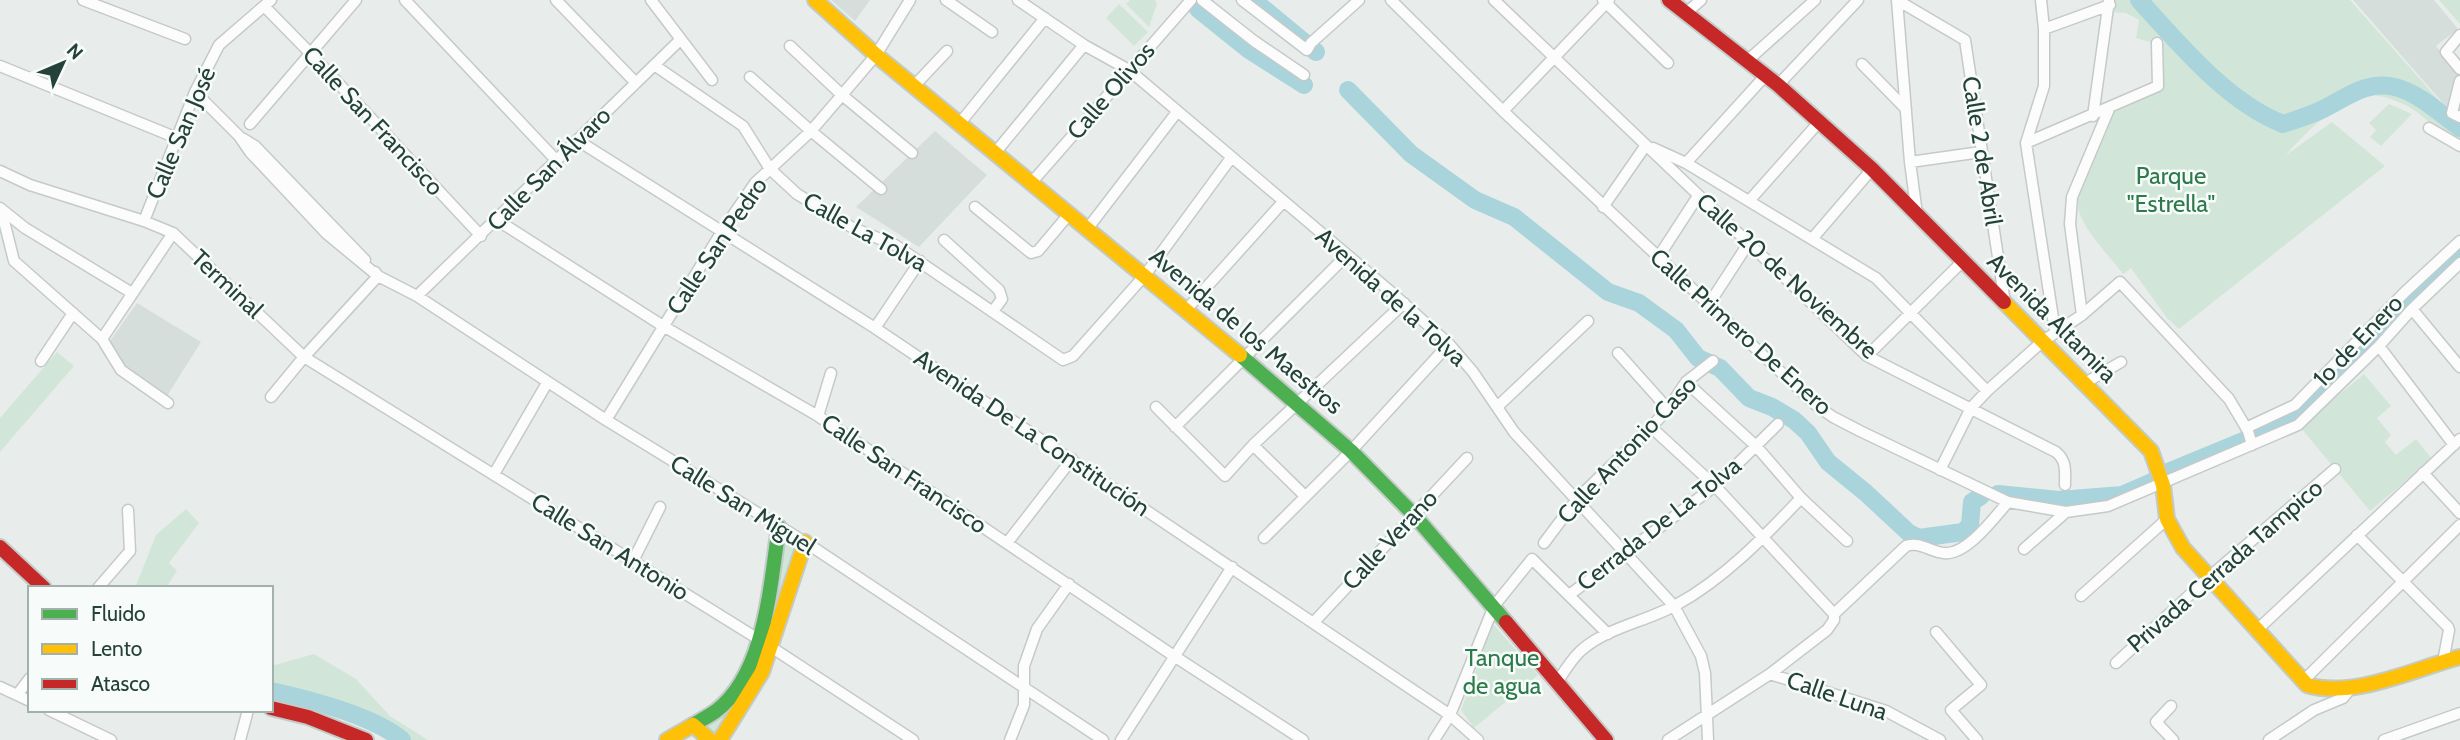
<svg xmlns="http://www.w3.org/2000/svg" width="2460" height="740" viewBox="0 0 2460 740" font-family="Cabin,sans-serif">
	<rect width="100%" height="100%" fill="#e8edeb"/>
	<path fill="#d6dedb" d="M831,0H870L855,21Z
		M2353,0H2434L2458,29L2436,46L2459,74L2450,109L2442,102Z
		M935,131L987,175L919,247L856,207Z
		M137,303L201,342L167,396L126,367L110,341Z"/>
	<path fill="#d1e6d8" d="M1130,0H1155L1157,4L1149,27L1126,4Z
		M2109,0H2350L2443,105L2439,109L2460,122V140C2451,135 2441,129 2432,124C2423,118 2415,109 2405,105C2393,99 2376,93 2363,96C2337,101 2302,136 2286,155L2332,122L2385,166L2179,329L2167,318L2131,268L2123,274C2110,257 2085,231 2079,212C2072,186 2099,133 2109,109L2158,86L2157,44L2136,38L2139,20L2126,13L2109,12Z
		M2439,0H2460V24Z
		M1119,4L1148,32L1134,46L1106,18Z
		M2389,104L2412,114L2381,146L2370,137L2376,130L2369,123Z
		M57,352L74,366L0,452V418Z
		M2364,374L2391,406L2377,418L2391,435L2385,442L2396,455L2416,439L2432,459L2370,511L2300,427Z
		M186,509L199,523L169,563L177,571L166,588H135L156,535Z
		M780,536L802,546L771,647L720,740L693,725L729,699L755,637Z
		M1493,624L1538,675L1474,728L1461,710Z
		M314,654L356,679L390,716L428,740H407C376,712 312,696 271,688V666Z"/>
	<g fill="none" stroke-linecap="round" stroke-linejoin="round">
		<path stroke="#a9d4db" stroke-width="18" d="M1253,0L1316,52
			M2139,0C2179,44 2227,102 2283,124C2295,120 2308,116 2319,111C2345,99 2365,80 2395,87C2419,93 2441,114 2460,128
			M1198,9L1249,50L1304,85
			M1348,90L1411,154L1475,200L1514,217L1608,292L1639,303L1676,330L1698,358L1720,368L1749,398L1772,407L1794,420L1808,433L1828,462L1866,493L1909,533L1919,538L1963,532L1970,525L1972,502L1981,496
			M1998,494L2059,500L2122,495L2152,482L2168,472L2299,418L2406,305L2460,254
			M271,691C307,699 374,716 402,740"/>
		<g stroke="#c5cac8" stroke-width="13">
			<path id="street" d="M83,0L185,39
				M405,0L556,160
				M556,0L636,83
				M651,0L712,80
				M946,0L992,32
				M1018,0L1084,45L1129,70L1391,292L1449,344L1473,372L1514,432L1674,606L1701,656L1705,673L1708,740
				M1202,0L1254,41L1304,75
				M1242,0L1307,50L1311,43L1359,0
				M1391,0L1503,111L1816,405L1833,417L1860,431L2008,502L2066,512L2108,506L2298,425L2379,346L2412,309L2460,263
				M1494,0L1867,356L2056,452C2067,461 2065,471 2065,485
				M1603,0L1668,63
				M1897,0L1965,40L2005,303
				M1897,0L1910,162L1917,214
				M2041,0L2044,29V86L2026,143L2055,331
				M264,6L310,53L481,236
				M1686,13L1701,0
				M2044,29L2110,5
				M2460,35L2446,52L2460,69
				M790,46L842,95L912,153
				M1747,61L1815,0
				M1862,64L1906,109
				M654,65L743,126L770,169L797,194L853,228L895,245L1063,360L1073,356L1145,275L1231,158
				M0,66L177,138
				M750,77L811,131L881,189
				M2460,81L2452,113L2460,117
				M1778,85L1858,0
				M914,86L947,51
				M195,92L239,136L250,152L327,234L378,276L417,296L606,420L805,542L1103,740
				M1503,111L1609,0
				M2093,116L2109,0
				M960,123L1045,18
				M250,124L356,0
				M2429,128L2460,146
				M242,138L255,146L365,260
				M577,140L875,328L1450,715L1478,740
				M2026,143L2158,86L2157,43
				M1653,148L1686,163L1876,278L1987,391
				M995,153L1084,45
				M1910,162L1981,152
				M1686,163L1765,76
				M0,171L30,185L144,221L173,233L304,357L771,647L913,740
				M1032,182L1191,0
				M1749,201L1820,121
				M975,207L1031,253L1038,251L1070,213
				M1603,207L1646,145
				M0,208L25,228L132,293
				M1,209L14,261L102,339L121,370L168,403
				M497,220L663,326L818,416L1174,656L1303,740
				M144,221L195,92L219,45L271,0
				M1088,228L1177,112
				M1812,239L1872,169
				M944,240L999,290L1002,299L993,311
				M1659,256L1698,196
				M417,296L680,40
				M1709,304L1748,244
				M2412,309L2460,367
				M1186,310L1283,202
				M2082,315L2070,224L2072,197L2109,109
				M875,328L920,261
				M102,339L173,233
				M2379,346L2454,445
				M1618,353L1668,409
				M1867,356L1963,261
				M41,361L73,313
				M1686,382L1756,446L1801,498L1847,541
				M2085,383L2121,362
				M271,397L304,357L378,276L375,272
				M1156,407L1225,476L1253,445L1404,303
				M1497,407L1588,321
				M818,416L831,373
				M606,420L721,233L755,183L811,131L842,95L876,55L910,0
				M1175,427L1347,255
				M1651,427L1715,486L1834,614
				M2246,428L2295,405L2405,292L2460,241
				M1253,445L1305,496
				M1940,470L1971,408L1987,391L2043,341L2082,315L2120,282L2229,399L2248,431L2252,445
				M2423,473L2460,513
				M494,474L547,383
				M2357,535L2448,627L2449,630L2443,662
				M1264,538L1351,451L1449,344
				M1007,543L1072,459
				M1544,543L1577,499L1651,427L1668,409L1686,382L1713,361
				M2024,549L2066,512
				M633,561L660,507
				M98,588L130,551L128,510
				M1569,595L1715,486L1778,424
				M2081,596L2167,519
				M1314,622L1467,458
				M2256,631L2460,439
				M1936,632L1981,685L1951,710L1977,740
				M2116,663L2208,578L2335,469
				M1770,674L1886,711L1940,740
				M2303,681L2460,525
				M1557,682C1565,671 1573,656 1584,648C1610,627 1647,621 1676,605C1724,579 1764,537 1801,498
				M0,687L30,701
				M17,695L30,678
				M2171,706L2156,722L2173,740
				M49,710L111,740
				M240,740L248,710
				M1010,740L1024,705V666L1037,629L1069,584
				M1121,740L1232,567
				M1434,740L1450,715L1494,606L1532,559L1608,634
				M1668,740L1770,674L1827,630L1834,620V614L1906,546C1919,541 1931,552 1944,553C1966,556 1994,518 2008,502
				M2269,740L2314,710L2343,698L2351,688
				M2384,740L2460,713"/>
		</g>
		<g stroke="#c3cbc8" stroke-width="18">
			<path id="fast" d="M1240,355L1351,451L1414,515L1506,622
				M693,725C701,720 709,716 716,711C766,673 770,584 779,527"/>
		</g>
		<g stroke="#c3cbc8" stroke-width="18">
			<path id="slow" d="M815,0L876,55L1240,355
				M2004,302L2151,451L2163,485L2167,519L2183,548L2307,685C2354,699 2414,669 2460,657
				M667,740L693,725L710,740
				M720,740L762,672L805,542"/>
		</g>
		<g stroke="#c3cbc8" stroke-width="18">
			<path id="jam" d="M1669,0L1778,85L1872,169L2004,302
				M0,547L44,588
				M1506,622L1606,740
				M271,708L308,717L366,740"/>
		</g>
		<use href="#street" stroke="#fcfcfc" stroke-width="10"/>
		<use href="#fast" stroke="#4caf50" stroke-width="14"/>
		<use href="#slow" stroke="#ffc107" stroke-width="14"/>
		<use href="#jam" stroke="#c62828" stroke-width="14"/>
	</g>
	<g text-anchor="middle" stroke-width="5" stroke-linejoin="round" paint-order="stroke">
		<g font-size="24" fill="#24423a" stroke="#f7fbf9">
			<text transform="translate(1111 91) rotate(-49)" y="8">Calle Olivos</text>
			<text transform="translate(373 121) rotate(47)" y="8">Calle San Francisco</text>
			<text transform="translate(181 133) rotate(-67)" y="8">Calle San José</text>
			<text transform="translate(1982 151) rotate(81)" y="8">Calle 2 de Abril</text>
			<text transform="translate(549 169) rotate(-45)" y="8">Calle San Álvaro</text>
			<text transform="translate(865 232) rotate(29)" y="8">Calle La Tolva</text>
			<text transform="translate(717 246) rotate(-56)" y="8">Calle San Pedro</text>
			<text transform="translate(1787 276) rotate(42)" y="8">Calle 20 de Noviembre</text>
			<text transform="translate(227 284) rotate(43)" y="8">Terminal</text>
			<text transform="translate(1391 297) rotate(42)" y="8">Avenida de la Tolva</text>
			<text transform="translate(2052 318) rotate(45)" y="8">Avenida Altamira</text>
			<text transform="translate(1246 331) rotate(40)" y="8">Avenida de los Maestros</text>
			<text transform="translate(1741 332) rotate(42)" y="8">Calle Primero De Enero</text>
			<text transform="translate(2358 341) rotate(-46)" y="8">1o de Enero</text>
			<text transform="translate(1032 433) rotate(34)" y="8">Avenida De La Constitución</text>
			<text transform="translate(1627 450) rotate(-47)" y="8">Calle Antonio Caso</text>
			<text transform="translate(904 474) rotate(34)" y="8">Calle San Francisco</text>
			<text transform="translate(743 505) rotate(32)" y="8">Calle San Miguel</text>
			<text transform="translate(1659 524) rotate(-38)" y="8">Cerrada De La Tolva</text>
			<text transform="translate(1390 540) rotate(-47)" y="8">Calle Verano</text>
			<text transform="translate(610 547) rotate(32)" y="8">Calle San Antonio</text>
			<text transform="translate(2225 566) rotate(-41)" y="8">Privada Cerrada Tampico</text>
			<text transform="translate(1837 696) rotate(19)" y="8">Calle Luna</text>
		</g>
		<g font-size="24" fill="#2d7a4b" stroke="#f7fbf9">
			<text x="2171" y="184">Parque<tspan x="2171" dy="28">"Estrella"</tspan></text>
			<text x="1502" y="666">Tanque<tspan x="1502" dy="28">de agua</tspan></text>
		</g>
	</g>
	<rect x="28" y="586" width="245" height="126" fill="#f7fbf9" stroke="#a3b1ad" stroke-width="2"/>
	<rect x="42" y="609" width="35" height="10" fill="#4caf50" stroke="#a3b1ad" stroke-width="2"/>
	<text x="91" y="621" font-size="21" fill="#24423a">Fluido</text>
	<rect x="42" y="644" width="35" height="10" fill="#ffc107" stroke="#a3b1ad" stroke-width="2"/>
	<text x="91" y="656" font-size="21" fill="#24423a">Lento</text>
	<rect x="42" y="679" width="35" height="10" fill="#c62828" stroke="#a3b1ad" stroke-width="2"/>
	<text x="91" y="691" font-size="21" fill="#24423a">Atasco</text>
	<g transform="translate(63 63) rotate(46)" stroke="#f7fbf9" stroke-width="5" paint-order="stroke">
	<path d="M0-5L12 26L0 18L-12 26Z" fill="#24423a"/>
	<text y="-10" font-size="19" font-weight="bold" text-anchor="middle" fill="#24423a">N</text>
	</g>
</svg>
